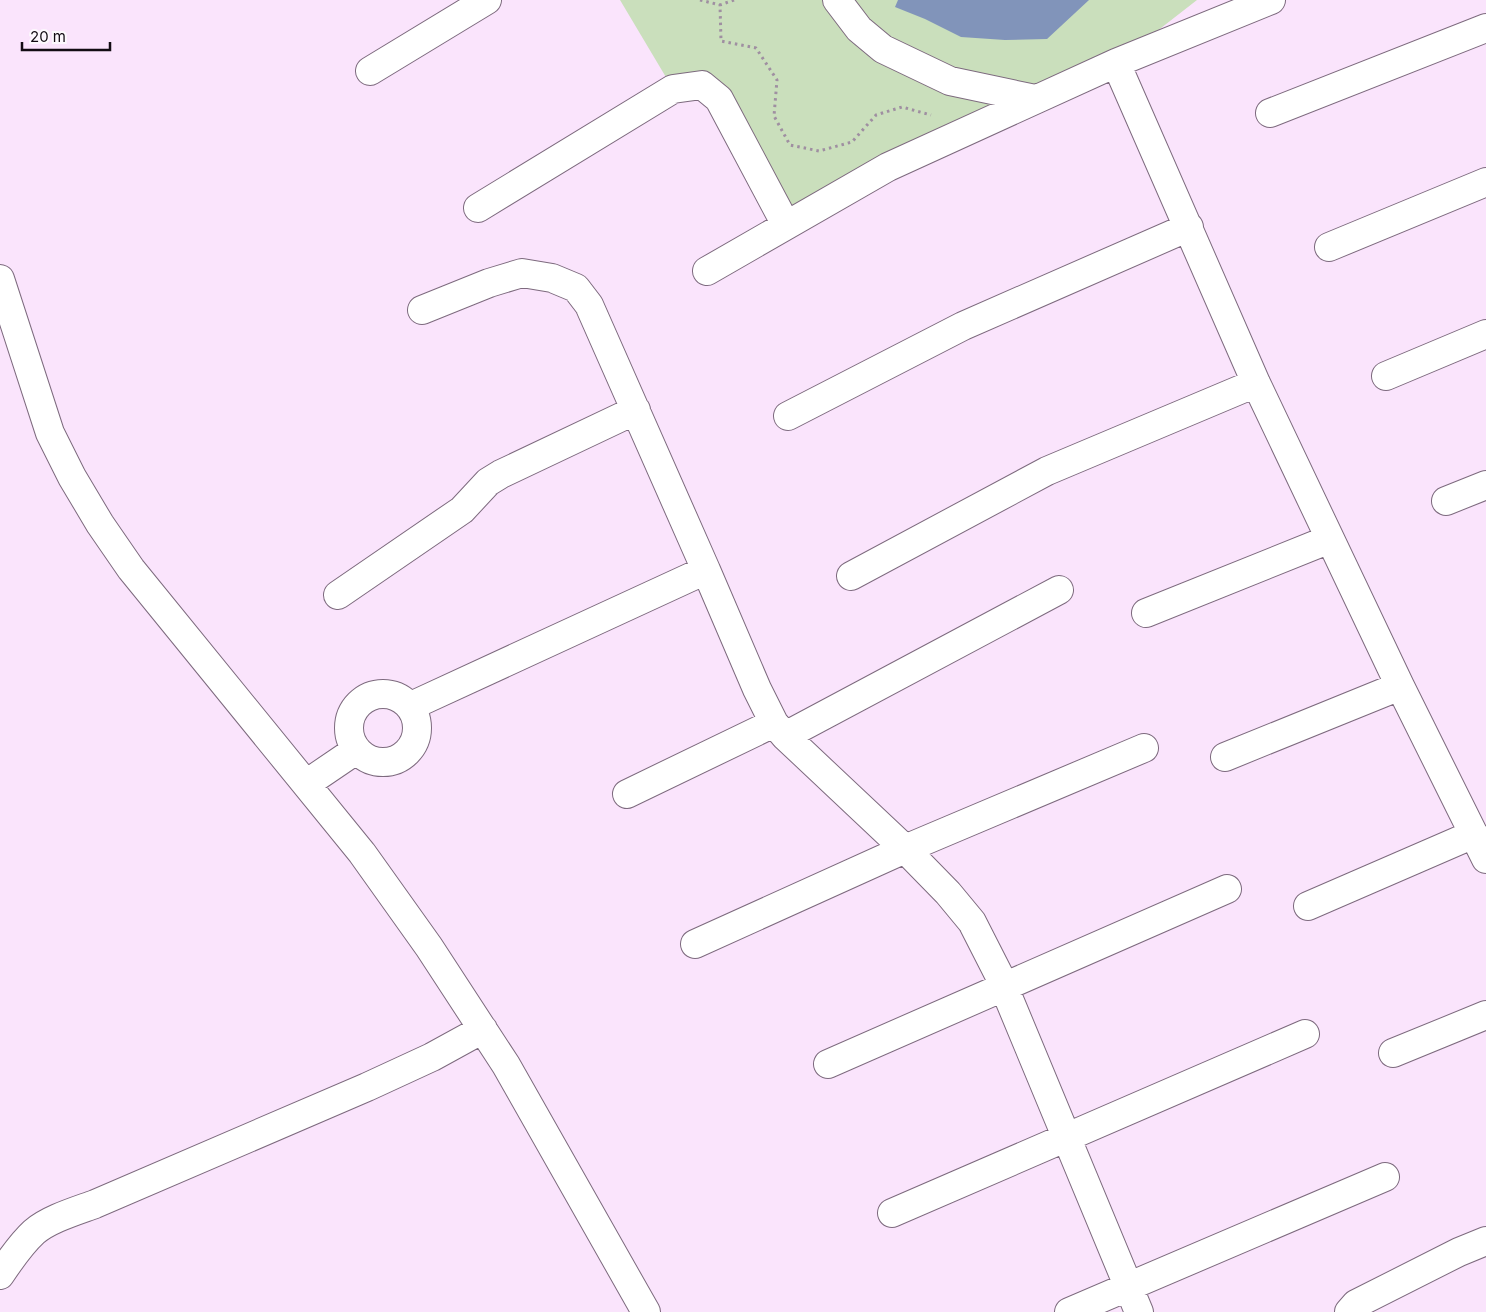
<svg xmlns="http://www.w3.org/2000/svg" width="1486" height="1312" viewBox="0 0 1486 1312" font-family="Inter,sans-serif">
	<rect width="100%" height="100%" fill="#fae4fc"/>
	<path fill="#cadfbc" d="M620,0H1197L1116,63L786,225L699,74L673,89Z"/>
	<path fill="#8194ba" d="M898,0H1089L1047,39L1005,40L961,37L925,19L895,7Z"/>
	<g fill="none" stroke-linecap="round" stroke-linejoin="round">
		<g stroke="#7d6a7e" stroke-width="30">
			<path id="minor" d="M837,0L859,29L883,49L950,81L1035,99
				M1116,63L1256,383L1400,686L1486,859
				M370,71L487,0
				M1270,113L1486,28
				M478,208L673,89L702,85L719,99L786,225
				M1329,247L1486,182
				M707,271L888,167L1116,63L1271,0
				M0,279L50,433L72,477L100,524L131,569L362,853L429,947L506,1065L646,1312
				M1386,376L1486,334
				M788,416L963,326L1189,227
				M1446,501L1486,485
				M706,570L757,689L774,723L785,736L905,849L948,893L972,922L999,975L1139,1312
				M851,576L1047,471L1256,383
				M338,595L462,510L488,482L501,474L636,410
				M1146,613L1330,539
				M349 728a34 34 0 1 1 68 0a34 34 0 1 1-68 0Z
				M411,706L706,570L589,305L576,288L552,278L522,273L489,283L422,310
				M785,736L1059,590
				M1225,757L1400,686
				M306,784L356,750
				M627,794L774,723
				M1308,906L1474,834
				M695,944L905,849L1144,748
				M1393,1053L1486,1015
				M828,1064L1227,889
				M892,1213L1305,1034
				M0,1275C10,1260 21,1244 34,1232C49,1219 76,1211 95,1204L367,1087L432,1057L483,1029
				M1069,1312L1385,1177
				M1349,1312L1356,1304L1459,1252L1486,1241"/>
		</g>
		<path stroke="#9f8fa1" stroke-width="3" stroke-dasharray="2.5 4" stroke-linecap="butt" d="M700,0L720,5
			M734,0L720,5L721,41L756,48L777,80L774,116L790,145L819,151L852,142L876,115L902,107L931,115"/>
		<use href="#minor" stroke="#fff" stroke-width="28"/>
	</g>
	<path d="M22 42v8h88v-8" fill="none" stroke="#120b13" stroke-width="2.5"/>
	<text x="30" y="42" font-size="15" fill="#120b13" stroke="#fcf8fd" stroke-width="4" paint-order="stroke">20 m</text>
</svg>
